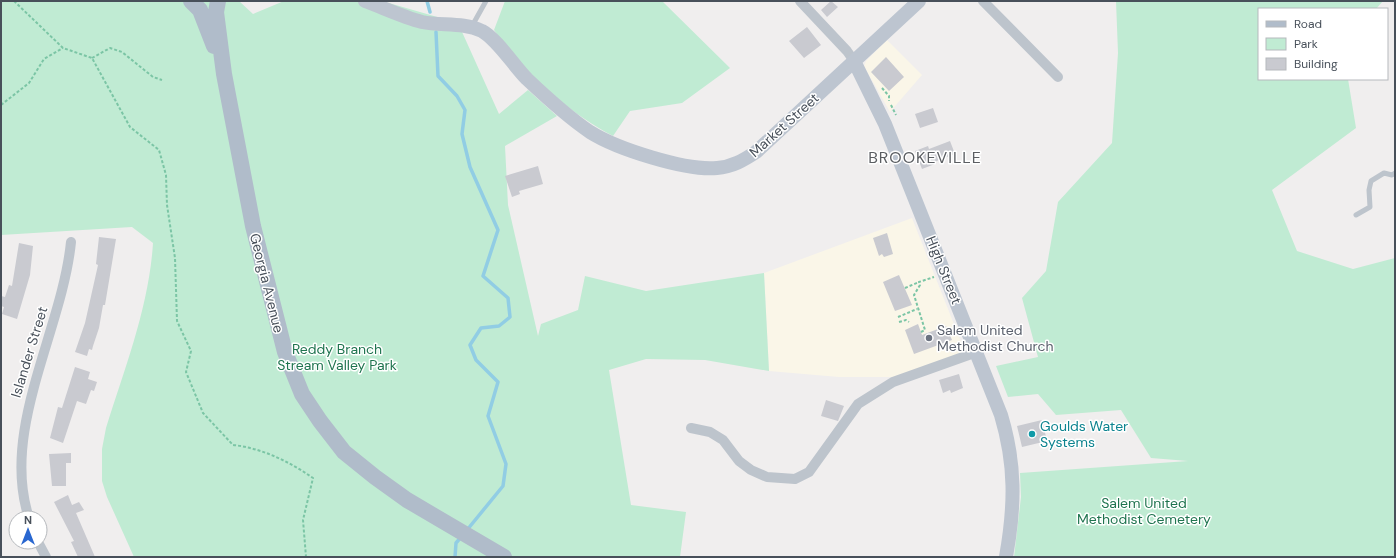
<svg xmlns="http://www.w3.org/2000/svg" width="1396" height="558" viewBox="0 0 1396 558" font-family="'DM Sans',sans-serif">
	<rect width="100%" height="100%" fill="#f0eeee"/>
	<path fill="#faf6e8" d="M887,40L922,75L890,112L864,66L866,61Z
		M912,218L965,352L896,377H839L769,371L764,273Z"/>
	<path fill="#c0ebd3" d="M1,1H239L253,14L284,1H382L458,23L499,114L528,90L557,116L505,146L508,205L538,336L541,324L578,310L585,276L646,291L764,273L769,371L705,360L646,359L609,370L631,505L686,512L680,557H134L107,497L102,481V449L106,428C125,367 149,307 153,243L132,227L1,235Z
		M505,1H662L730,68L682,103L630,111L613,136C567,112 524,73 494,30Z
		M1116,1H1383L1376,9H1259V79H1348L1356,128L1272,190L1297,251L1353,269L1395,258V557H1014L1021,497L1020,473L1188,461L1151,458L1121,410L1056,415L1038,394L1008,397L996,366L1038,357L1022,298L1046,271L1058,202L1112,143L1118,53Z"/>
	<g fill="none" stroke-linecap="round" stroke-linejoin="round">
		<path stroke="#91cde4" stroke-width="3.5" d="M427,1L430,12
			M436,32L438,76L457,96L465,110L462,134L470,167L498,230L483,276L508,298L510,317L499,326L481,328L470,345L476,360L498,382L488,416L506,464L503,486L467,530
			M455,557L456,543L462,536"/>
	</g>
	<path fill="#c9cad0" d="M831,1L838,7L827,17L821,10Z
		M807,27L821,45L804,58L789,41Z
		M886,57L904,77L889,91L871,72Z
		M933,108L938,122L920,128L915,114Z
		M950,141L955,154L934,162L935,164L922,169L915,151L928,146L929,149Z
		M538,166L543,184L519,191L520,194L512,197L505,176Z
		M887,233L893,254L884,257L882,254L879,256L873,238Z
		M99,237L116,239L105,305H103L99,328L93,346L92,350L89,349L87,356L75,352L85,323L98,265L96,264Z
		M19,243L33,246L30,275L17,319L2,314L4,307L1,306V296L5,297L9,285L12,286Z
		M899,275L912,305L895,311L883,282Z
		M918,324L922,335L946,326L952,340L914,354L905,330Z
		M75,367L90,372L88,379L97,382L94,391L91,390L86,404L77,401L63,443L50,438L58,407L62,408Z
		M959,374L963,388L951,393L950,390L943,393L939,380Z
		M826,400L844,406L838,421L821,416Z
		M1042,420L1047,441L1022,447L1017,426Z
		M71,453V463H66V486H52L49,454Z
		M68,495L72,505L79,502L84,510L76,513L95,557H78L71,542L74,541L54,502Z"/>
	<g fill="none" stroke-linecap="round" stroke-linejoin="round">
		<path stroke="#7bc5a5" stroke-width="2" stroke-dasharray="3 2" stroke-linecap="butt" d="M14,1L63,48L92,58L130,127L159,150L166,175L167,205L175,258L177,321L191,351L186,372L203,413L233,445C262,448 290,462 313,478L303,520L306,557
			M92,58L110,48L122,52L153,77L162,80
			M882,88L889,96V101
			M1,105L29,83L44,59L63,48
			M891,105L896,115
			M905,288L919,282
			M898,317L917,309
			M899,322L906,320L909,322
			M921,332L925,330L914,295L920,285L919,282L934,277"/>
		<path stroke="#bdc4cc" stroke-width="5" d="M472,26L486,1
			M1356,215L1370,207L1369,190L1371,181L1384,173L1392,175L1395,173"/>
		<path stroke="#bdc4cc" stroke-width="10" d="M800,1L847,51L854,61
			M983,1L1058,77
			M691,428L710,432L723,440L739,461L751,470L767,477L795,479L809,472L858,404L893,382L977,352
			M29,518C0,430 62,331 71,242
			M38,542L46,557"/>
		<path stroke="#bdc5d0" stroke-width="14" d="M365,1C384,8 403,17 422,22C442,26 463,22 482,31C497,39 514,66 527,79C547,98 568,117 590,132C617,149 686,171 717,168C732,167 744,160 756,152L919,1
			M854,61L885,124L1001,415C1016,465 1015,506 1006,557"/>
		<path stroke="#b0bcca" stroke-width="16" d="M191,1L200,10L214,46
			M218,1L216,12L224,74L253,226L285,352L302,394L320,421L344,452L375,477L407,500L504,557"/>
	</g>
	<circle fill="#6b7280" stroke="#fff" stroke-width="1.5" cx="929" cy="338" r="4"/>
	<circle fill="#0f9aa8" stroke="#fff" stroke-width="1.5" cx="1032" cy="434" r="4"/>
	<g text-anchor="middle" stroke-width="3" stroke-linejoin="round" paint-order="stroke">
		<g font-size="14" fill="#48505a" stroke="#fff">
			<text transform="translate(784 125) rotate(-42)" y="5">Market Street</text>
			<text transform="translate(944 270) rotate(68)" y="5">High Street</text>
			<text transform="translate(267 283) rotate(76)" y="5">Georgia Avenue</text>
			<text transform="translate(29 352) rotate(-73)" y="5">Islander Street</text>
		</g>
		<g font-size="14" fill="#5b616d" stroke="#fff" text-anchor="start">
			<text x="937" y="335">Salem United<tspan x="937" dy="16">Methodist Church</tspan></text>
		</g>
		<g font-size="14" fill="#1f744f" stroke="#fff">
			<text x="337" y="354">Reddy Branch<tspan x="337" dy="16">Stream Valley Park</tspan></text>
			<text x="1144" y="508">Salem United<tspan x="1144" dy="16">Methodist Cemetery</tspan></text>
		</g>
		<g font-size="14" fill="#0d838f" stroke="#fff" text-anchor="start">
			<text x="1040" y="431">Goulds Water<tspan x="1040" dy="16">Systems</tspan></text>
		</g>
		<g font-size="16" letter-spacing="1" fill="#5b5e62" stroke="#fff">
			<text x="925" y="163">BROOKEVILLE</text>
		</g>
	</g>
	<rect width="1396" height="558" fill="none" stroke="#48505a" stroke-width="4"/>
	<rect x="1258" y="8" width="130" height="72" fill="#ffffff" stroke="#b6b9bd"/>
	<rect x="1266" y="21" width="20" height="6" fill="#b0bcca" stroke="#b6b9bd"/>
	<text x="1294" y="28" font-size="12" fill="#48505a">Road</text>
	<rect x="1266" y="38" width="20" height="12" fill="#c0ebd3" stroke="#b6b9bd"/>
	<text x="1294" y="48" font-size="12" fill="#48505a">Park</text>
	<rect x="1266" y="58" width="20" height="12" fill="#c9cad0" stroke="#b6b9bd"/>
	<text x="1294" y="68" font-size="12" fill="#48505a">Building</text>
	<g transform="translate(28 530)"><circle r="19" fill="#ffffff" stroke="#b6b9bd"/>
	<path d="M0-3L7 15L0 10L-7 15Z" fill="#2967d0"/>
	<text y="-6" font-size="11" font-weight="bold" text-anchor="middle" fill="#48505a">N</text>
	</g>
</svg>
